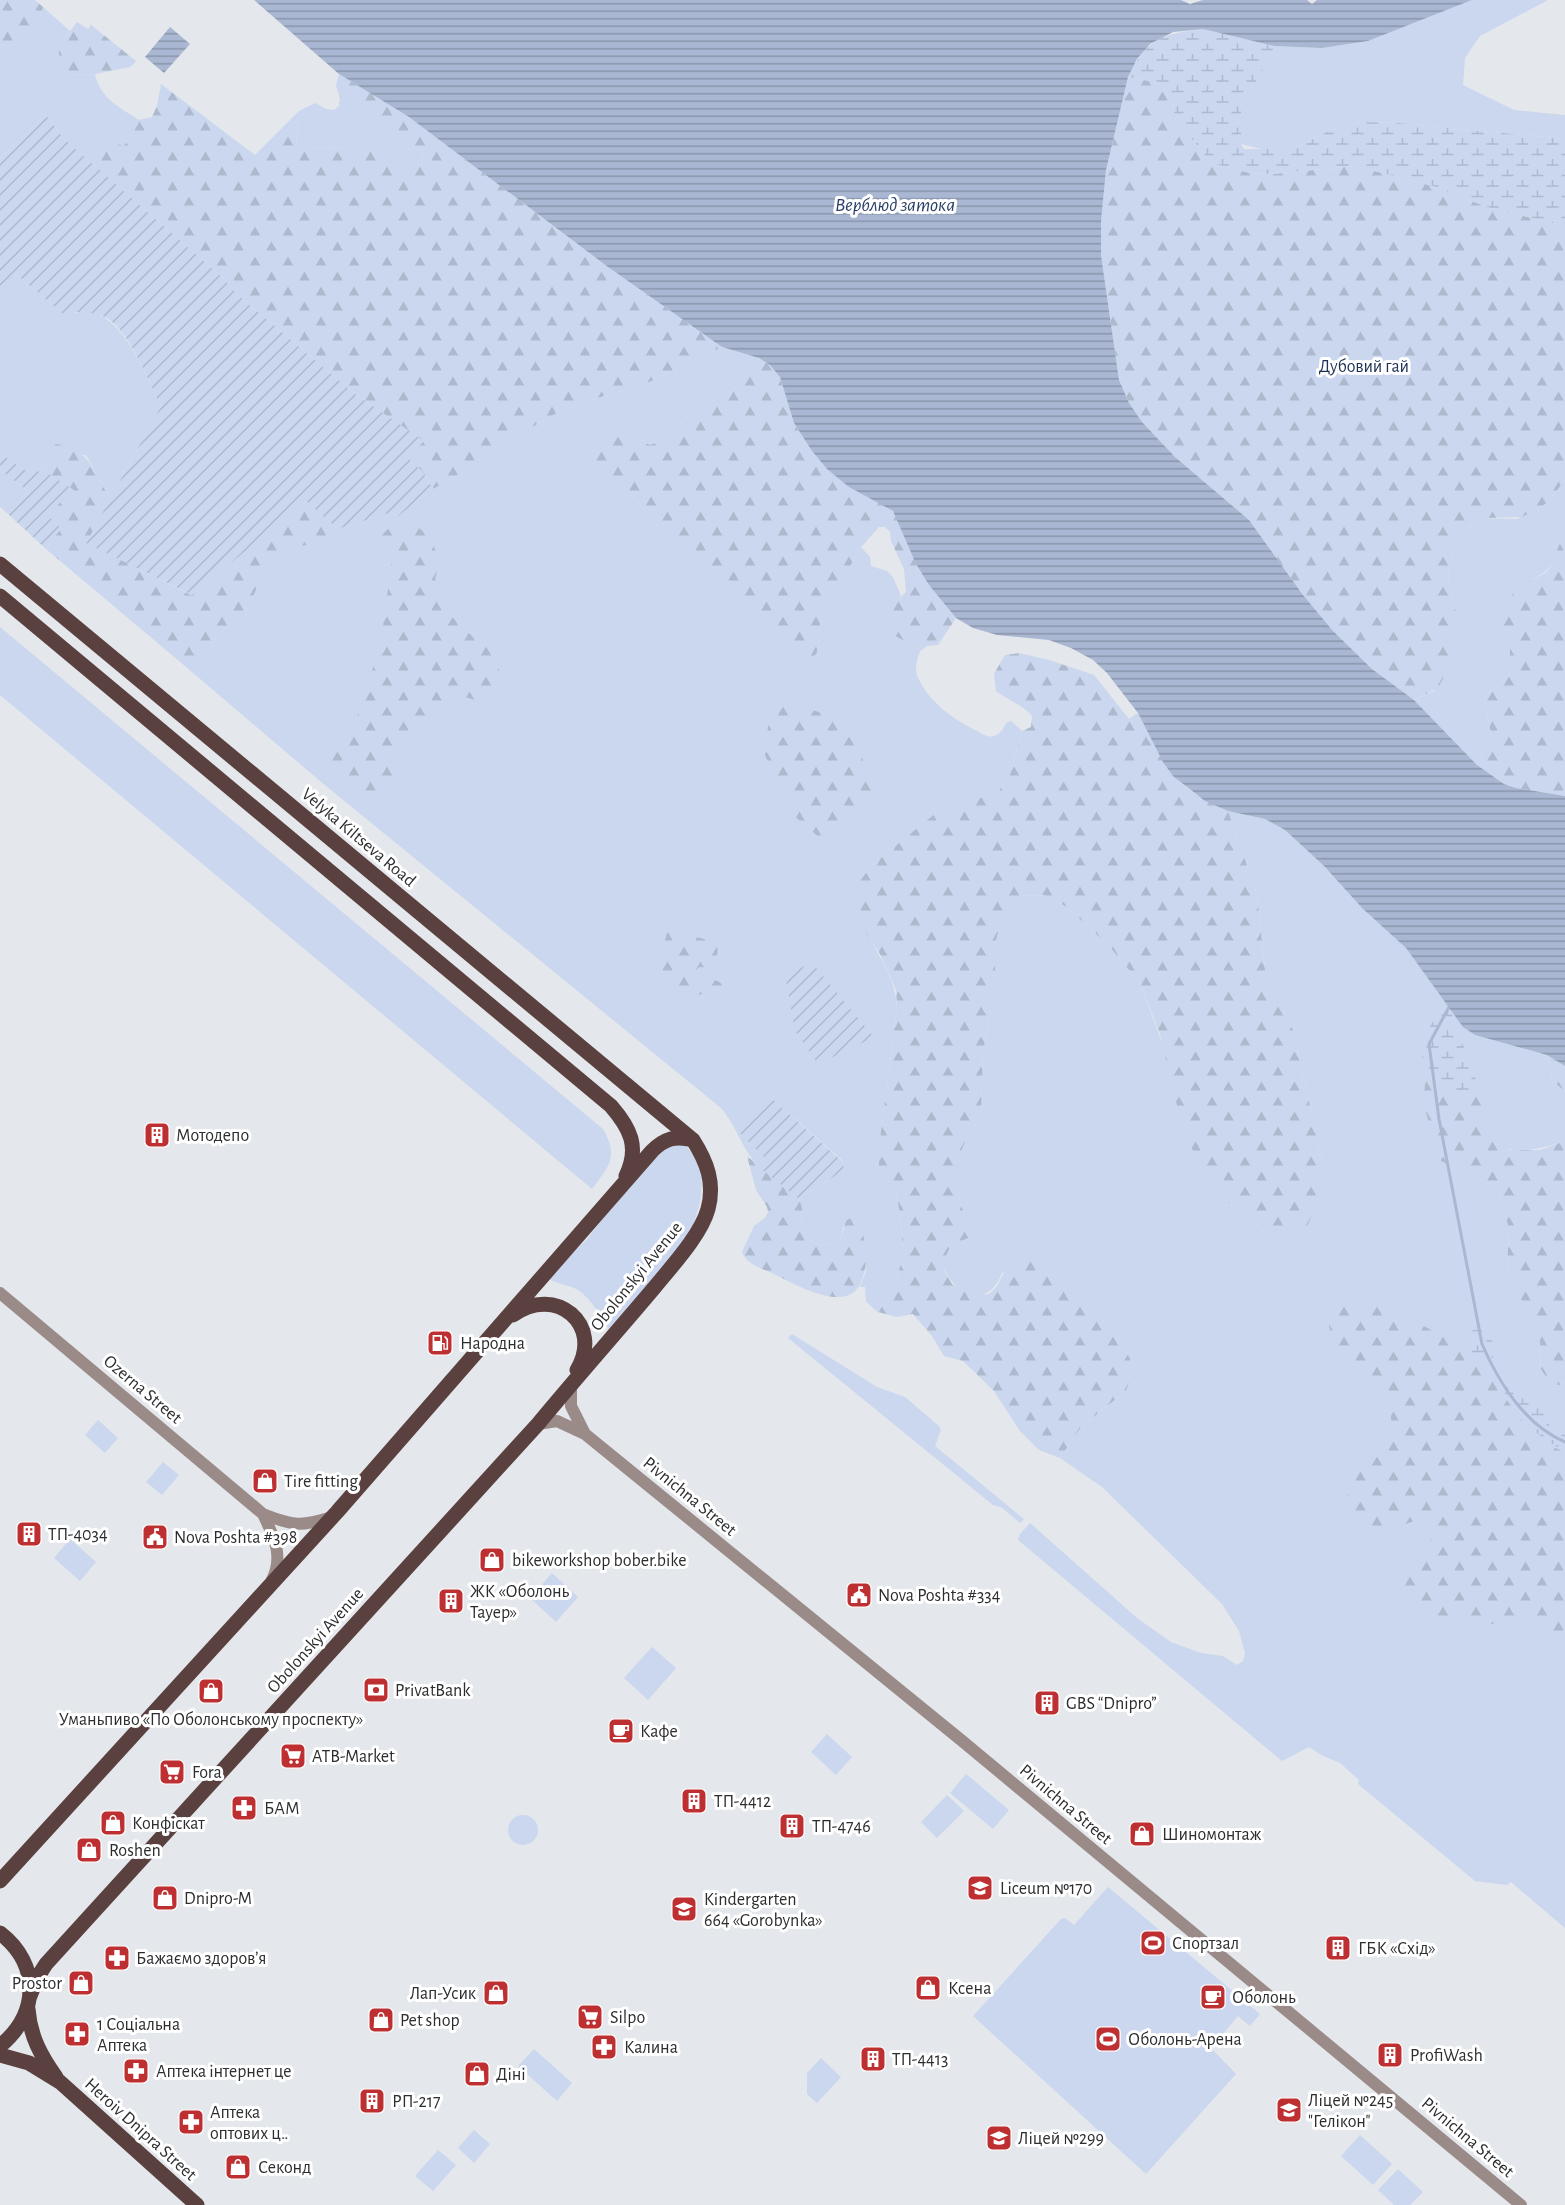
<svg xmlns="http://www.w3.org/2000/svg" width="1565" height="2205" viewBox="0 0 1565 2205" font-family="'Alegreya Sans',sans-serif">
	<defs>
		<pattern id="forest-firs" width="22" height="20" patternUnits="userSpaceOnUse" patternTransform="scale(1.5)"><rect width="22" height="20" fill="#cad7ef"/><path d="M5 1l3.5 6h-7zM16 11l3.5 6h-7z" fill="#aeb9cd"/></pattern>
		<pattern id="wetland-marsh" width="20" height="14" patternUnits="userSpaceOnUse" patternTransform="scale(1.5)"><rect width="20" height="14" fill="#cad7ef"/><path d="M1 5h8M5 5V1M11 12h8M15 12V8" fill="none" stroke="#aeb9cd"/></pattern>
		<pattern id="garden-furrows" width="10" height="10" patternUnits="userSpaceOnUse" patternTransform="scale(1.5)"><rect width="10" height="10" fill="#cad7ef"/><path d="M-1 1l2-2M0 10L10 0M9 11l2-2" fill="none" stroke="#aeb9cd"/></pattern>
		<pattern id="water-rules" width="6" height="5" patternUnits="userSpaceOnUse" patternTransform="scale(1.5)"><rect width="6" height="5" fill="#a9b7d2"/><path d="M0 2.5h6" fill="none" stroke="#8a95ab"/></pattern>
	</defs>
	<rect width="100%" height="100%" fill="#e4e7eb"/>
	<path fill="#cad7ef" d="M1472,0H1548L1480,36L1465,58L1463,85L1514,110L1565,115V139L1399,123L1364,122L1333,129L1293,149L1265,150L1241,144V106L1270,58L1274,46L1322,48L1368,41Z
		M43,7L70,31L59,47L67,75L95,74C100,98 119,107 139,120L130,140L123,146C106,139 96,144 81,154L63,138L48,117L42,118L0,159V45L21,46L35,35Z
		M340,97L419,150L424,157L421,165L416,169L359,147L301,148L296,144L299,111L315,103L326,109L334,110L339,106Z
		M16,274L63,314C73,313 86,310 95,313C128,325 146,377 161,406L111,498L103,487L86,455H45L46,472L24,470L0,453V287L10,282Z
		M722,347L759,358L740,385L694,412L659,442L650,445L635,437L612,484L625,489L635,499L669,541L696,562L715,568L781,645L807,658L817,652L821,617L861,547L870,557L871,566L887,571L893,577L901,596L886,622C895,644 908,637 920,651C917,659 914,669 918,678C930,703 953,719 977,731C982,734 988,738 994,736C1001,734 1003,729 1006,723L1011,721L1022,731L1010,775L998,792L936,814L872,865L855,905C866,941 894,968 897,1006L879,1147V1166L896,1191L901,1221L903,1256L895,1284L878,1312L866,1302L865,1287H860L866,1271L843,1226L842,1236L836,1244C822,1246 805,1245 802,1227C800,1215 805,1212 799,1199L844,1170L843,1161L770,1097L767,1159L760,1168C742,1150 738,1128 721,1108L326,786L192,672L208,659L216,635L244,617L267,565L293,545H311L338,529L392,512L397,517L433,489L483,461L511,439L557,413L583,402L643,385Z
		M0,470L28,491L8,514L0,507Z
		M1565,480V537C1559,543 1559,548 1556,555C1551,569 1543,574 1531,580L1510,642V672L1507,678L1486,695L1484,703L1491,733L1477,765L1414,700L1434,691L1458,620L1448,576L1453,553L1462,536L1476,521L1484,518L1517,519L1547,503Z
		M0,627L603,1129C619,1157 609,1166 592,1189L0,695Z
		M1228,811L1265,819L1285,830L1324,866L1363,909L1406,948L1449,1007L1475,1035L1547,1055L1552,1081L1565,1091V1141C1539,1150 1492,1162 1483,1124C1481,1118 1482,1110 1482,1104L1441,1161L1498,1188L1509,1229L1507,1268L1540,1341L1541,1369L1560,1385L1565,1382V1928L1511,1882L1507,1885L1475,1881L1358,1784L1359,1780L1340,1763L1323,1756L1309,1747L1282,1761L1018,1540L1020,1534L1030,1523L1137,1618L1171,1642L1201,1653L1223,1656L1237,1665L1243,1661L1245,1653L1239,1631L1222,1604L1102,1487L1060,1458L1081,1427L1126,1391L1130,1358L1099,1316L1051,1273L1044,1258L1002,1273C987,1312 951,1294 942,1262L951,1245L967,1238L970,1233L956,1188V1163L965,1142L981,1114L983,1052L995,987V944L1002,917L1018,896L1044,895L1067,907L1109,946L1140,983L1218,1194L1264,1232L1323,1164L1293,1030L1265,970L1257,894Z
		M683,1144C710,1165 703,1202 691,1230L611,1332C601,1318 593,1300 578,1290C568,1284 557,1285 548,1278L587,1239L622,1194L664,1146Z
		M792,1334L877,1387L905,1397L939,1426L941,1430L935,1446L1024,1519L1020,1523L1001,1507L993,1505L788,1338Z
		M98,1420L118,1438L105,1453L85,1435Z
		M163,1462L179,1475L162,1495L146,1482Z
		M70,1539L96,1562L80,1581L54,1558Z
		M552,1573L578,1597L556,1622L530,1598Z
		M652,1647L676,1668L648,1700L624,1678Z
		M827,1734L852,1757L836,1775L811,1752Z
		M966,1774L1009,1810L993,1829L950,1793Z
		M947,1795L964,1811L937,1838L921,1822Z
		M508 1830a15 15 0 1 1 30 0a15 15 0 1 1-30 0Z
		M1108,1887L1260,2014L1250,2026L1238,2016L1211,2048L1236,2074L1146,2174L973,2016L1061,1919L1065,1918L1074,1925Z
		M534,2049L572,2083L557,2101L518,2066Z
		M821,2058L841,2077L817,2103L807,2094V2073Z
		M474,2130L490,2144L474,2163L458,2148Z
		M1360,2135L1392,2164L1373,2185L1341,2156Z
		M438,2150L456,2165L433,2191L415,2176Z
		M1398,2169L1423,2192L1410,2205H1394L1378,2190Z"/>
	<path fill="url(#forest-firs)" d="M0,0H35L43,7L35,35L21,46L0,45Z
		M77,22L88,29L91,25L136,61L130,67L95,74L67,75L61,73L59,68V47Z
		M339,74L409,117L608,267L722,347L643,385L583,402L557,413L511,439L483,461L433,489L422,471L408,458L423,441L355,394L238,295L222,277L81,154C96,144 106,139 123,146L130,140L139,120L152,117L157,106L161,84L255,155L299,111L296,143L301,148L359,147L416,168L421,165L424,157L419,150L340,97L336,86Z
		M1128,77L1160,83L1173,102L1176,124L1188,134L1211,163L1250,173L1272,174L1355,166L1433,186L1487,207L1565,226V480L1547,503L1522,517L1484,518L1476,521L1462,536L1453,553L1448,576L1458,620L1449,667L1438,688L1414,700L1372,669L1333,631L1303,595L1249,520L1175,457L1142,422L1129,403L1119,380L1101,255V221L1106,170Z
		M759,358L770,365L780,377L794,423L812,451L827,469L868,497L887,506L896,515L916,564L929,585L956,618L938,645L927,646L920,651C908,637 895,644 886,622C889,614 900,596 906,592L904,569L891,541L890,532L885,527H879L861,547L821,617L817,652L814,657L807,658L781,645L715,568L696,562L669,541L635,499L625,489L612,484L597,469L595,454L605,441L621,433L635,437L650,445L659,442L694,412L740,385Z
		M56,444C93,450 91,472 111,498L87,543L191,595L306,500L338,529L311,545L293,546L267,565L244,617L216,635L208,659L192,672L46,549L61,528L46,515L73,490L46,472L45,455Z
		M397,526L417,527L428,534L440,560L435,579L442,588L445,610L466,631L491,651L499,669L494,693L475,700L462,696H447L397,757L391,783L367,803L320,764L351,733L369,684L383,626L393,552L382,541V535L388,529Z
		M1565,537V796L1516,788L1504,784L1477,765L1491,733L1484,703L1486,695L1507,678L1510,672V642L1501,634C1499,606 1508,595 1531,580C1537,577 1544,575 1548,570C1556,560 1556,545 1565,537Z
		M1019,653L1049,660L1094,675L1129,719L1138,713C1164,763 1173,788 1228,811L1257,894L1265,970L1293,1030L1323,1164L1320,1199L1307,1226L1287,1235L1264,1232L1218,1194L1184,1135L1160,1034L1140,983L1109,946L1067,907L1044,895L1018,896L1002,918L995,944V987L983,1052L981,1114L965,1142L956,1163V1188L970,1233L968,1238L951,1245L943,1262L945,1272L952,1284L964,1291L977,1295L989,1294L997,1286L1009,1263L1023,1253L1033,1252L1044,1258L1051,1273L1099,1316L1130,1358L1131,1376L1126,1391L1081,1427L1060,1458L1039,1450L1020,1431L994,1391L963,1361L944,1356L932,1336L913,1314L897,1317L878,1312L895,1284L903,1256L901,1221L896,1191L879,1166V1147L897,1006L896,990L880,954L860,924L855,905L857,885L872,865L936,813L998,792L1010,775L1022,731L1031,727L1032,716C1023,705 1008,700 996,691L994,674L1005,655Z
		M788,702L834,717L859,747L872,792L854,825L821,839L792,814L764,753L769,721Z
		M672,930L714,942C721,948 716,961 712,968L699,967L696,970L697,974C705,981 714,977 722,984V988L711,998L701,994L695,997L691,1003L685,1004L664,986L656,971L667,933Z
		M1547,1055L1565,1066V1091L1552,1081Z
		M1428,1058L1475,1071L1482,1104L1483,1124L1493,1142L1510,1150H1540L1565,1141V1382L1560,1385L1550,1383L1541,1369L1540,1341L1507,1268L1509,1229L1498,1188L1441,1161L1423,1103Z
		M747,1156L799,1199C805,1212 800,1215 802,1227C805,1245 822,1246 836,1244L842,1236L846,1221L850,1218C871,1225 870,1280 854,1292C834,1308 791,1282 772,1273C765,1270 756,1267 751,1263C747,1261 744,1256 742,1252L754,1226L765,1218L768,1212L767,1207L756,1190Z
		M1356,1301L1383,1303L1470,1352L1538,1441L1565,1452V1638L1557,1645L1548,1642L1541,1624L1535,1618C1500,1625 1460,1630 1427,1610C1416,1604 1407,1588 1399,1579L1401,1571L1416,1567L1430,1558C1433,1537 1431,1532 1414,1521L1395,1528L1383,1541L1364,1537L1351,1517L1348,1495L1350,1472L1359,1461L1381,1451L1389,1440L1391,1427V1411L1386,1397L1350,1371L1333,1348L1329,1325L1337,1307Z"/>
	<path fill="url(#wetland-marsh)" d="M1203,29L1274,46L1270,58L1241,106V144L1244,149H1293L1333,129L1363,122L1399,123L1565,139V226L1487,207L1433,186L1355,166L1272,174L1250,173L1211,163L1188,134L1176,124L1173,102L1160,83L1128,77C1147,38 1162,34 1203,29Z
		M1445,1002C1454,1015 1457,1026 1455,1041L1461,1042L1477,1069L1475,1082L1467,1099C1447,1094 1427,1070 1419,1050L1424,1036Z
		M1474,1330H1481L1487,1335L1490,1334V1339L1494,1343L1493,1358L1486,1360L1481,1356L1475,1357L1473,1355L1467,1332Z
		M1512,1384L1523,1399C1535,1399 1544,1405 1551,1413L1549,1426L1558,1432H1565V1450C1531,1435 1524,1419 1503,1391L1506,1386Z"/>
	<path fill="url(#garden-furrows)" d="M48,117L63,138L222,277L238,295L355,394L424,441L408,458L422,471L433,489L397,517L392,512L338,529L306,501L192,595L86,543L161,406C148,381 133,339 111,321C101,313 88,312 75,312L70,317L63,314L16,274L10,282L0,287V159L42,118Z
		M0,453L24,470L46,472L74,490L47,515L61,528L46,549L8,514L28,491L0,470Z
		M812,963L874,1037L818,1064L795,1031L785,975Z
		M770,1097L843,1162L844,1170L799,1199L760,1168L766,1159L739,1132Z"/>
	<path fill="url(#water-rules)" d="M254,0H1181L1190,4L1203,0H1307L1312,4L1317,0H1472L1368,41L1322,48L1274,46L1203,29L1173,32L1150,44L1137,59L1128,77L1106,170L1101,221V255L1119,380L1129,403L1142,422L1175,457L1249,520L1303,595L1333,631L1372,669L1414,700L1477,765L1504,784L1516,788L1565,796V1066L1547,1055L1475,1035L1463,1027L1406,948L1363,909L1324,866L1285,830L1265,819L1228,811L1205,801L1173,776L1163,762L1138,713L1107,673L1093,660L1071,648L1049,640L997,635L973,628L956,618L929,585L916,564L893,511L849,487L827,469L812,451L794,423L780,377L770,365L759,358L722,347L608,267L409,117L339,74Z
		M170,27L190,44L164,73L145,57Z"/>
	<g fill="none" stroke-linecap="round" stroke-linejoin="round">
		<path stroke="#a9b7d2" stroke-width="3" d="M1449,1007L1429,1044L1439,1119L1482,1344C1499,1383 1525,1425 1565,1442"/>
		<path stroke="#9a8b89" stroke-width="12" d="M0,1293L263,1514C294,1526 301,1527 332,1517
			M571,1384V1406L585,1434
			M538,1424L557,1421L585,1434L961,1740L1521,2205
			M263,1514C274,1537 284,1556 272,1580"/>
		<path stroke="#5a413f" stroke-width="15" d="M0,564L693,1140C707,1162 715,1183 708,1209C701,1235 671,1267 654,1288C616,1333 576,1378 538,1424L46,1964L37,1978L30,1996
			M0,596L611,1106C630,1128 640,1147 626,1176
			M513,1315C556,1284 604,1325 577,1370
			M0,1881L337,1512L652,1151C664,1139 675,1135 693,1140
			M0,1933C41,1965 39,2014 0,2046
			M28,2009C30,2036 41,2056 56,2077
			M0,2055L29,2063L60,2082L197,2205"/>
	</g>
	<defs>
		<g id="building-square" transform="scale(1.35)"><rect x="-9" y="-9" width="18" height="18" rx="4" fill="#be2f31" stroke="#fff"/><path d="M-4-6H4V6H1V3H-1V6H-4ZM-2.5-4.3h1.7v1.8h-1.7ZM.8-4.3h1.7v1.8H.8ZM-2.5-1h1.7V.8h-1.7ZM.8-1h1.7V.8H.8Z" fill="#fff"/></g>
		<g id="fuel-square" transform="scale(1.35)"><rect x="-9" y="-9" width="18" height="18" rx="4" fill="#be2f31" stroke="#fff"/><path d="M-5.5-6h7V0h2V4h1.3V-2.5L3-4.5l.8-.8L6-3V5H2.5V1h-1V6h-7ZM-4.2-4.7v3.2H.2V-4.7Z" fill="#fff"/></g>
		<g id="shop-square" transform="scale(1.35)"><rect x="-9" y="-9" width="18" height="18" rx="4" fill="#be2f31" stroke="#fff"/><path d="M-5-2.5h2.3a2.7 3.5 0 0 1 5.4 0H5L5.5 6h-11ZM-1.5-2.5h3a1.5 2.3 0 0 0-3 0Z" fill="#fff"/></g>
		<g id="civic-square" transform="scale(1.35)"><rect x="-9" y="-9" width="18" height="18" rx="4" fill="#be2f31" stroke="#fff"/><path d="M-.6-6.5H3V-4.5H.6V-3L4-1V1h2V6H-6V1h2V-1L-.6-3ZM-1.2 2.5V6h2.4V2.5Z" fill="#fff"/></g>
		<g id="bank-square" transform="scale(1.35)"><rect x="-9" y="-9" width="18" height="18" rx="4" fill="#be2f31" stroke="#fff"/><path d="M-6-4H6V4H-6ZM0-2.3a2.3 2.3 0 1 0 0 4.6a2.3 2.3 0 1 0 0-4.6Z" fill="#fff"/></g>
		<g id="cafe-square" transform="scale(1.35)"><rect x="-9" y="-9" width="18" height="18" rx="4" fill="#be2f31" stroke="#fff"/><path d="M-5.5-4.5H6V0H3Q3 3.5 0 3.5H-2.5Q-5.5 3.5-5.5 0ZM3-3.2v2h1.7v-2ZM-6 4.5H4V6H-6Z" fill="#fff"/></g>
		<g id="supermarket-square" transform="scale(1.35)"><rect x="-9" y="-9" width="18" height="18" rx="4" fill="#be2f31" stroke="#fff"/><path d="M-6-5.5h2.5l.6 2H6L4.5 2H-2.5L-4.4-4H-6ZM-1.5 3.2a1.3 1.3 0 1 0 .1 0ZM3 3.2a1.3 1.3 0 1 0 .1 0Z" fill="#fff"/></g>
		<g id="pharmacy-square" transform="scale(1.35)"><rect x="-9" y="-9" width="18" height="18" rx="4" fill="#be2f31" stroke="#fff"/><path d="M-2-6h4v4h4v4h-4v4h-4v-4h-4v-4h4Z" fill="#fff"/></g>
		<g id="school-square" transform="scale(1.35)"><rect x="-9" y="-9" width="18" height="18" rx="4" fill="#be2f31" stroke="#fff"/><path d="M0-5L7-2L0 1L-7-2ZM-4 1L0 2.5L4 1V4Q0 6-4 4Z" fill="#fff"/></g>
		<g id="stadium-square" transform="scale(1.35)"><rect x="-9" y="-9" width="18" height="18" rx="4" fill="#be2f31" stroke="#fff"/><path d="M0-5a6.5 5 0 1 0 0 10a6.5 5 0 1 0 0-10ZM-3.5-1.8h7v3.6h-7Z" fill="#fff"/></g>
	</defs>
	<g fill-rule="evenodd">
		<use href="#building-square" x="157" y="1135"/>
		<use href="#fuel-square" x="440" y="1343"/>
		<use href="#shop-square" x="265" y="1481"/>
		<use href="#building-square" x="29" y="1534"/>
		<use href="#civic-square" x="155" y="1537"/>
		<use href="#shop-square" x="492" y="1560"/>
		<use href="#civic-square" x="859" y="1595"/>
		<use href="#building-square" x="451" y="1601"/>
		<use href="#bank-square" x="376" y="1690"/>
		<use href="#shop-square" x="211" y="1691"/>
		<use href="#building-square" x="1047" y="1703"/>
		<use href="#cafe-square" x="621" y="1731"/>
		<use href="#supermarket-square" x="293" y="1756"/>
		<use href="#supermarket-square" x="172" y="1772"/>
		<use href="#building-square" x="694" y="1801"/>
		<use href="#pharmacy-square" x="244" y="1808"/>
		<use href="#shop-square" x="113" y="1823"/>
		<use href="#building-square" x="792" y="1826"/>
		<use href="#shop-square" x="1142" y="1834"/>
		<use href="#shop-square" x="89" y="1850"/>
		<use href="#school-square" x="980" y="1888"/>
		<use href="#shop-square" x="165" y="1898"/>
		<use href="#school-square" x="684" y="1909"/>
		<use href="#stadium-square" x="1153" y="1943"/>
		<use href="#building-square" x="1338" y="1948"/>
		<use href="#pharmacy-square" x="117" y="1958"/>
		<use href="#shop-square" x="81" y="1983"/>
		<use href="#shop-square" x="928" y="1988"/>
		<use href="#shop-square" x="496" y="1993"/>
		<use href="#cafe-square" x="1213" y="1997"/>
		<use href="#supermarket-square" x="590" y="2017"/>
		<use href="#shop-square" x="381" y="2020"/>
		<use href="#pharmacy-square" x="77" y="2034"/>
		<use href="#stadium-square" x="1108" y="2039"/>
		<use href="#pharmacy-square" x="604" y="2047"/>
		<use href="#building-square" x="1390" y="2055"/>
		<use href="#building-square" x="873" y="2059"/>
		<use href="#pharmacy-square" x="136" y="2071"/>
		<use href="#shop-square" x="477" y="2074"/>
		<use href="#building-square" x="372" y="2101"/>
		<use href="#school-square" x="1289" y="2110"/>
		<use href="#pharmacy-square" x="191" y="2122"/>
		<use href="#school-square" x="999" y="2138"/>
		<use href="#shop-square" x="238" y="2167"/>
	</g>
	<g text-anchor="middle" stroke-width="6" stroke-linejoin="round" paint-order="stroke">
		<g font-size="18" fill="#1d3055" stroke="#fff">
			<text x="1364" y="372">Дубовий гай</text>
		</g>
		<g font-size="18" fill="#2c2d2f" stroke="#fff">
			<text transform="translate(359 837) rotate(40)" y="6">Velyka Kiltseva Road</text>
			<text transform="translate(636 1276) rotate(-51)" y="6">Obolonskyi Avenue</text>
			<text transform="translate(143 1389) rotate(40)" y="6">Ozerna Street</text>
			<text transform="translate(690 1496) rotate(39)" y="6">Pivnichna Street</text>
			<text transform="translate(315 1640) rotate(-48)" y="6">Obolonskyi Avenue</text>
			<text transform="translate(1066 1804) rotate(40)" y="6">Pivnichna Street</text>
			<text transform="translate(141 2129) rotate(42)" y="6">Heroiv Dnipra Street</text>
			<text transform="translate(1468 2137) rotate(40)" y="6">Pivnichna Street</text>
		</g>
		<g font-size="18" fill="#2c2d2f" stroke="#fff" text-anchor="start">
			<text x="176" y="1141">Мотодепо</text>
			<text x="460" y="1349">Народна</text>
			<text x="284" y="1487">Tire fitting</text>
			<text x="48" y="1540">ТП-4034</text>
			<text x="174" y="1543">Nova Poshta #398</text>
			<text x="512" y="1566">bikeworkshop bober.bike</text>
			<text x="470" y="1597">ЖК «Оболонь<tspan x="470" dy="21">Тауер»</tspan></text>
			<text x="878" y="1601">Nova Poshta #334</text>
			<text x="395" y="1696">PrivatBank</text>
			<text x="1066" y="1709">GBS “Dnipro”</text>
			<text x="211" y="1725" text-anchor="middle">Уманьпиво «По Оболонському проспекту»</text>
			<text x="640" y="1737">Кафе</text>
			<text x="312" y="1762">ATB-Market</text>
			<text x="192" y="1778">Fora</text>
			<text x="714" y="1807">ТП-4412</text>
			<text x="264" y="1814">БАМ</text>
			<text x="132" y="1829">Конфіскат</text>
			<text x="812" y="1832">ТП-4746</text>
			<text x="1162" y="1840">Шиномонтаж</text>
			<text x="109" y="1856">Roshen</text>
			<text x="1000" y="1894">Liceum №170</text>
			<text x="184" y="1904">Dnipro-M</text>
			<text x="704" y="1905">Kindergarten<tspan x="704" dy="21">664 «Gorobynka»</tspan></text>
			<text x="1172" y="1949">Спортзал</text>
			<text x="1358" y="1954">ГБК «Схід»</text>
			<text x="136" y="1964">Бажаємо здоровʼя</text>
			<text x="62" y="1989" text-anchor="end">Prostor</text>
			<text x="948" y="1994">Ксена</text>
			<text x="476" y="1999" text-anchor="end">Лап-Усик</text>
			<text x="1232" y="2003">Оболонь</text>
			<text x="610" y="2023">Silpo</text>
			<text x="400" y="2026">Pet shop</text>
			<text x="97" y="2030">1 Соціальна<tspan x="97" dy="21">Аптека</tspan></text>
			<text x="1128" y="2045">Оболонь-Арена</text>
			<text x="624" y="2053">Калина</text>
			<text x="1410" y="2061">ProfiWash</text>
			<text x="892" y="2065">ТП-4413</text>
			<text x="156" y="2077">Аптека інтернет це</text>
			<text x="496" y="2080">Діні</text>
			<text x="1308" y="2106">Ліцей №245<tspan x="1308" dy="21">"Гелікон"</tspan></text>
			<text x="392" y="2107">РП-217</text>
			<text x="210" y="2118">Аптека<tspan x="210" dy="21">оптових ц‥</tspan></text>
			<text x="1018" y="2144">Ліцей №299</text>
			<text x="258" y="2173">Секонд</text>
		</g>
		<g font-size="20" font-style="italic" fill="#2a3f65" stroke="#fff">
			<text x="895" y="211">Верблюд затока</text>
		</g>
	</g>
</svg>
